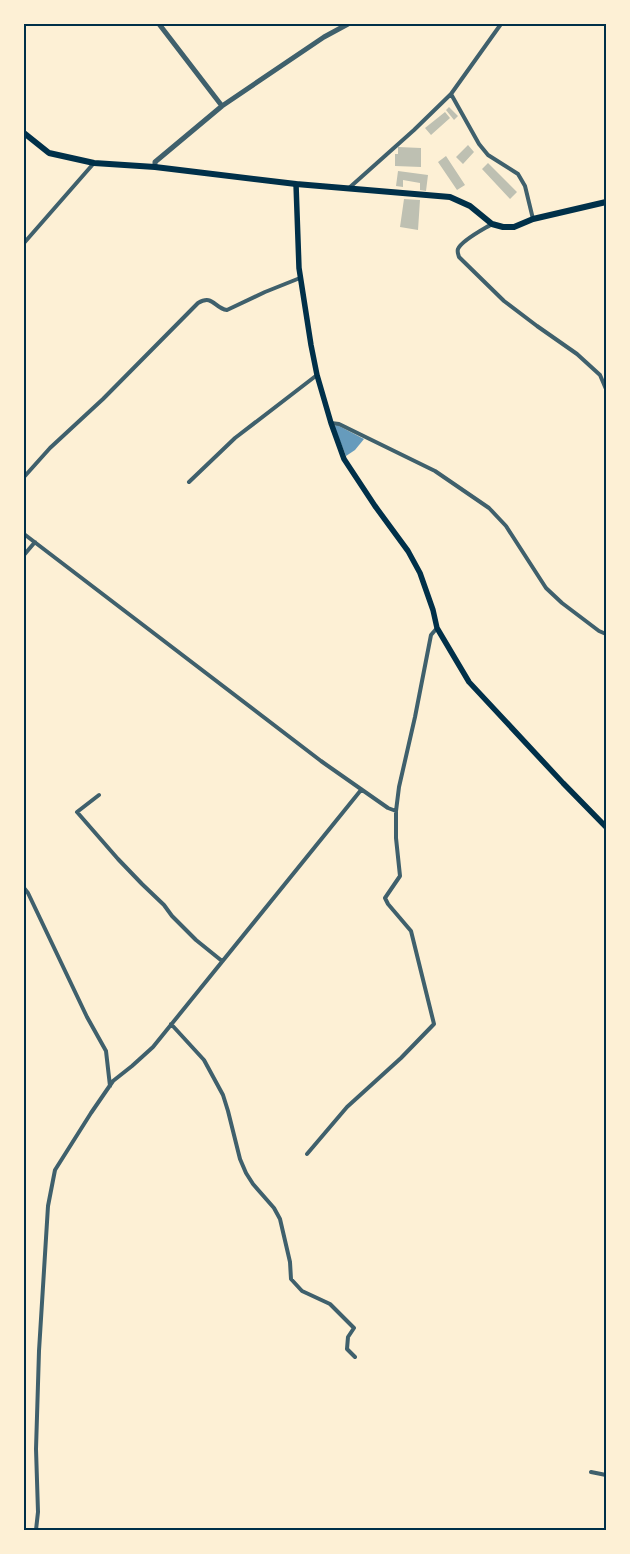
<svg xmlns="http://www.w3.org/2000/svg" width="630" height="1554" viewBox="0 0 630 1554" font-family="Commissioner,sans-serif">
	<rect width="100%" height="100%" fill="#fdf0d5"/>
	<path fill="#669bbc" d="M337,425L364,439L355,450L346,456L334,426Z"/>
	<path fill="#bec0b2" d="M449,107L458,116L454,120L446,110Z
		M445,112L450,118L431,135L425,128Z
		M468,145L474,152L463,164L456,157Z
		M398,147L421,148V167L395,166V154H398Z
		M446,156L465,185L457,190L438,162Z
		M488,163L517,192L510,199L482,169Z
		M398,171L428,175L426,191L420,190V183L403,180V187L396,186Z
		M404,199L420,200L418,230L400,227Z"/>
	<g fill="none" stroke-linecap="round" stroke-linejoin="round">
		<path stroke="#3f606c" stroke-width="4" d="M451,94L479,144L488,155L518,174L525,186L533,219
			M349,188L414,130L451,94L501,24
			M492,224C484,229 462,240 458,249C457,252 458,253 459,257L504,301L537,326L577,354L600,375L606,389
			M24,243L94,163
			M331,423L339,424L435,471L489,508L506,526L546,588L562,603L599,631L606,634
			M24,477L50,448L103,399L198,303C213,294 214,308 227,310L265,292L300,278
			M189,482L235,438L317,375
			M24,534L321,761L388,808L396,811
			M24,555L35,542
			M99,795L77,812L118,859L142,884L164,905L172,916L196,940L222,961
			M24,888L28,893L87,1017L106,1051L110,1086
			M171,1024L204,1060L223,1095L228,1111L240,1159L246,1173L253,1184L274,1208L280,1219L290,1262L291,1279L302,1291L330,1304L354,1328L348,1337L347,1349L355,1357
			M24,1154V1187
			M307,1154L347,1107L401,1058L434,1024L411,931L388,904L385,898L400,876L396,838V811L399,787L415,717L431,635L437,628
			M591,1472L606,1475
			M36,1530L38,1512L36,1449L39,1351L48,1206L55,1170L91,1113L113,1081L132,1066L153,1047L361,790"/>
		<path stroke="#3f606c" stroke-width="5" d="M159,24L222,106
			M155,167V162L222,106L324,37L348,24"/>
		<path stroke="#003049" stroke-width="5.5" d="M296,184L299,268L311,345L317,375L331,423L344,459L375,506L408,551L420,573L433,610L437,628L469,682L563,783L606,827"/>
		<path stroke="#003049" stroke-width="6" d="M24,133L49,153L94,163L155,167L296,184L450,197L470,206L492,224L503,227H514L533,219L606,202"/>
	</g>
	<rect width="630" height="1554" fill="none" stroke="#fdf0d5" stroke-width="50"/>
	<rect x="25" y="25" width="580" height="1504" fill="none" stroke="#003049" stroke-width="2"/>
</svg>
